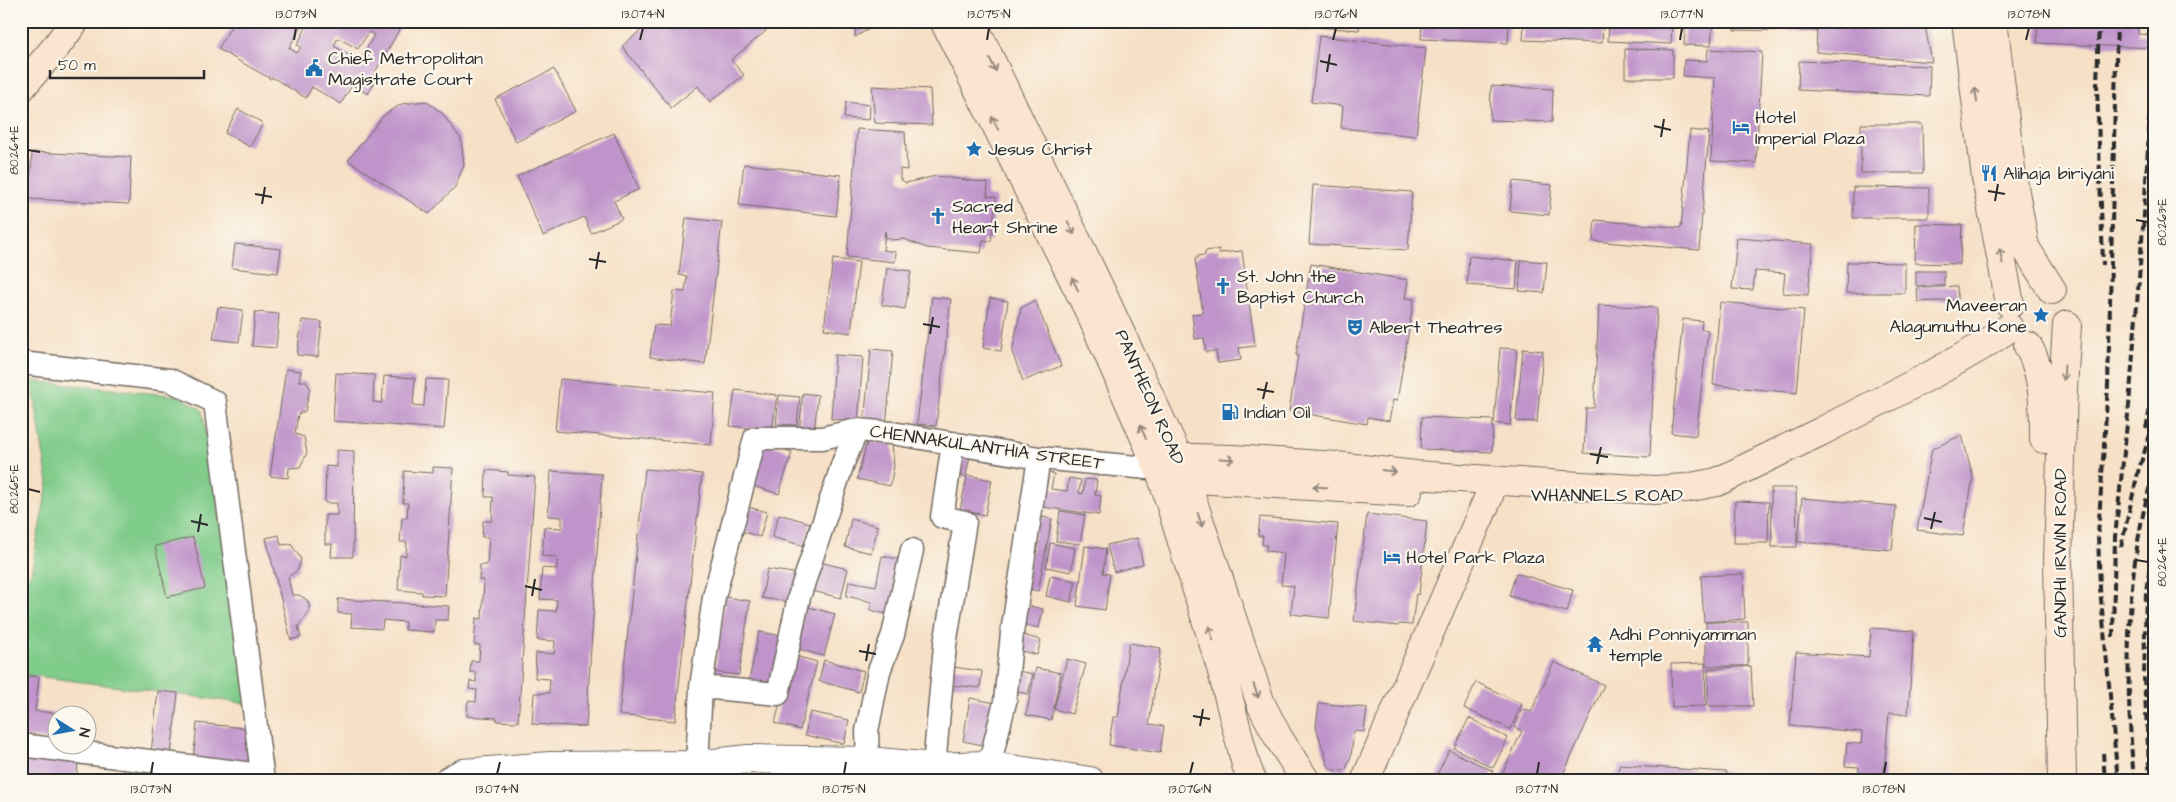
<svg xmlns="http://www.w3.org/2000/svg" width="2176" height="802" viewBox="0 0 2176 802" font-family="'Architects Daughter',sans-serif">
	<rect width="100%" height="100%" fill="#fbf7ec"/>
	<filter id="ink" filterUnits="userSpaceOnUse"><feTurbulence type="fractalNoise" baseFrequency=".02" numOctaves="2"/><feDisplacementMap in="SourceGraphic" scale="10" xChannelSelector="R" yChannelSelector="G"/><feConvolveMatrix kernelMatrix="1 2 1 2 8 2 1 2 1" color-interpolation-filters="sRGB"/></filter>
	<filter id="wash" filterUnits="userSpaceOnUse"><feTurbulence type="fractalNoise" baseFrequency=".0096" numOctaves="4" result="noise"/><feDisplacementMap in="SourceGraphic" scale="20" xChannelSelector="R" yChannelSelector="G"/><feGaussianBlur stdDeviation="1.12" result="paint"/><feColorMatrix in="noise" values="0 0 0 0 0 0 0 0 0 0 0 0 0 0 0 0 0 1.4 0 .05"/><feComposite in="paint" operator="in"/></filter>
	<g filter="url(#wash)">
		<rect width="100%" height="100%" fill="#f6e0c6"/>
		<path fill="#80cc8b" stroke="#567c5b" d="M32,381L180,396L202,410L251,704L21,674V589L31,573L48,483Z"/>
		<g id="blocks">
			<path fill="#c094cb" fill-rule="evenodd" d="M234,21H404L373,76L377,78L368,94L352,85L341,104L312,87L306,98L272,77L271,79L218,49ZM304,21L308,24L297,45L301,47L297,53L289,48ZM369,32L374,35L360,61L334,46L338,38L358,49Z
				M652,21H758L766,31L731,60L744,75L710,102L698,86L671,108L622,46Z
				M855,21H866L869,29L855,37Z
				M1269,21H1360L1359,30L1269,24Z
				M1422,21H1509L1508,43L1421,39Z
				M1524,21H1603L1602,43L1523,40Z
				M1609,21H1672L1671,44L1608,41Z
				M1686,21H1713L1711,46L1684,45Z
				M1734,21H1840L1892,26V21H1924L1932,62L1816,52L1817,31L1734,30Z
				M2038,21H2138V34L2155,35V48L2037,43Z
				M1319,36L1426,48L1416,136L1341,128L1343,106L1311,102Z
				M1625,49L1673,50V78H1625Z
				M1708,49L1762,52L1756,163L1711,161L1715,78L1683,76L1684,60L1707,61Z
				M1799,61L1930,66L1929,96L1798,90Z
				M554,69L576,111L516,142L495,99Z
				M872,86L930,89L932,125L875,123Z
				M1491,86L1553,89L1552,122L1490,120Z
				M426,101L442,113L461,139L464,165L455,187L429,214L348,160L385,114L402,104Z
				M846,102L870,105L869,120L844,118Z
				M238,109L263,123L250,147L225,133Z
				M1861,124H1922L1923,173H1861Z
				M857,129L905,132L907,170L900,169V179L906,183L936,176L988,183L987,196L996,197L991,241L983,240L981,253L927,248L904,239L891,240L886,237L885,231L883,250L896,252L895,262L847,257Z
				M1690,130L1709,132L1699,250L1593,241L1595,220L1681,228Z
				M614,133L639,189L614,201L622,219L591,233L584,217L543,236L517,176Z
				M32,152L131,157L129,204L29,199Z
				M744,164L841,175L836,216L739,205Z
				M1513,181L1552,185L1549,215L1510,211Z
				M1313,185L1412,192L1408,250L1309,244Z
				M1853,187L1929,188V218H1853Z
				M686,218L722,222L705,364L650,357L654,325L670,326L674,291L685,292L687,276L679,275Z
				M1916,224L1962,225L1960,264L1915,263Z
				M1737,238L1813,244L1808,295L1783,293L1785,273L1755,271L1753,290L1732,289Z
				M235,244L281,249L278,273L232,268Z
				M1219,249V253L1242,251L1255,346L1239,348L1241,360L1218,363L1216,351L1206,352L1204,338L1195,339L1192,314L1203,313L1195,259L1198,258L1197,256L1205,255V251Z
				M1469,256L1518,261L1516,289L1467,285Z
				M833,259L859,262L851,333L824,329Z
				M1521,260L1547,262L1544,293L1519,291Z
				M1847,262L1905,263V293H1846Z
				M1311,264L1408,280L1405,298L1414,299L1397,401L1393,400L1389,421L1368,417L1367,424L1289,411L1298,355H1296Z
				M887,268L911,271L905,309L882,305Z
				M1916,271H1944V285L1916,286Z
				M1957,286L1958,300L1918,302L1917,288Z
				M932,297L951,299L936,426L917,424Z
				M990,298L1008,301L1001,351L983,348Z
				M1035,300L1061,366L1023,381L1012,352L1021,308Z
				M1720,302L1804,310L1797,393L1713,385Z
				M1599,305L1657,308L1650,457L1584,453L1586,408H1594Z
				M218,307L243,310L239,342L213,339Z
				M255,312L279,314L276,348L252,346Z
				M1683,319L1702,321L1701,329L1708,330L1696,436L1671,433Z
				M302,320L322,322L318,357L297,355Z
				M1500,348L1517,349L1510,425L1494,423Z
				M871,349L893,351L886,426L864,424Z
				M1523,349L1543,351L1537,422L1516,421Z
				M835,355L863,357L858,421L831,419Z
				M286,369L301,371L299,381H306L310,388L305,411L298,414L295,434L304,437L307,453L300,467L289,468L288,478L270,476Z
				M336,373L374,375L373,402L382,403L384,376L415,378L413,405L424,406L426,379L448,380L444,429L333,421Z
				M560,379L715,393L711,445L555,431Z
				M735,390L777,395L772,431L730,426Z
				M803,393L818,395L814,433L799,432Z
				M779,395L800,397L797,425L776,424Z
				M1422,417L1493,420L1492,452L1421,449Z
				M1962,435L1973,477L1963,536L1917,530L1932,449Z
				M867,442L892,443L894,466L890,486L857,479Z
				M764,443L792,452L779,494L750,485Z
				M958,449L971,451L966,475L992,480L985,515L960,510L967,477L953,474Z
				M337,450L354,451L353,557H331L332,544H325V515H337V503H325L326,466L337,467Z
				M433,467L453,468L445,596L422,595V592L398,590L400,555L406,556L407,542H400L402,518H407L408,503H403L404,471L433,473Z
				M645,469L702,474L675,721L619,715Z
				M486,470L508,472V475L535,477L518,722L497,721V718L467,716L468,701L476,702L477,690L469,689L470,681L476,682V672H470L471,661H479L480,645H474L476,618L482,619L484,580H479L480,565H487L489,537H482L483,521H492L493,497H485Z
				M551,471L602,474L586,727L532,724L534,693H549L550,679L535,678L536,653L554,654L555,641L537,640L539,610L556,611L557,600L540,599L542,568L557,569V557L542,556L544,527L562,528V517L548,516Z
				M1039,472L1054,474L1051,489L1067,491L1069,478L1081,480L1079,493L1083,494L1085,479L1097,480L1095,495L1101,496L1099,515L1035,506Z
				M1771,488H1796L1797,547H1772Z
				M1802,498L1896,506L1892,550L1798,542Z
				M1735,501L1769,502L1768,543H1734Z
				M744,506L767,512L760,537L738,530Z
				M1060,511L1085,515L1080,544L1056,541Z
				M779,514L810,523L804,546L772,537Z
				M1367,514L1427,521L1419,594H1416L1412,625L1399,624L1398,626L1354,621Z
				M1038,516L1052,519L1038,591L1025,588Z
				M1260,517L1338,524L1329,618L1291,614L1294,586L1281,585L1284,553L1266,551L1267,545H1262L1263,536H1258Z
				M851,519L878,526L871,553L845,547Z
				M279,535L281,545L291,544L301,559L298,570L288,577L292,595H299L306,599L309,604V612L298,627L301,637L291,640L266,538Z
				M193,537L205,588L167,597L155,546Z
				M1137,538L1143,564L1114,572L1107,545Z
				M1050,543L1075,548L1071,572L1046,567Z
				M1085,546L1106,549L1103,573L1110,574L1105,610L1077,606Z
				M882,556L903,560L891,615L870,610L872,602L846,596L849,581L876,586Z
				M819,562L848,569L841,598L812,591Z
				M767,569L799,574L794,603L762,598Z
				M1516,573L1573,590L1567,612L1509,596Z
				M1743,574L1745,619L1704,622L1701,576Z
				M1050,576L1076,581L1071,602L1046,596Z
				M725,597L750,601L739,675L715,672Z
				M338,599L449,606L448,620H435L434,632L405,630V622L383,620L382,629L351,627L352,614L338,613Z
				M1025,605L1043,609L1039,628L1021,624Z
				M805,606L835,614L824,656L794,648Z
				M1706,622H1748V666H1706Z
				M1871,628L1914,631L1908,715L1889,713L1883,781H1858L1859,767L1845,766L1847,743L1861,744L1862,732L1790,726L1796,652L1869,657Z
				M759,632L783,636L774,686L749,681Z
				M1019,634L1041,640L1037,655L1014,649Z
				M1129,643L1161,648L1149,724L1164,726L1160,753L1109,745L1113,717H1118Z
				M792,655L817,662L800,730L775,723Z
				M1067,659L1086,664L1072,714L1054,709Z
				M824,660L864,671L859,692L819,681Z
				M1554,662L1604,685L1560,781H1499L1522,731L1514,727L1522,709L1531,712Z
				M1705,663L1706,706L1672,707L1671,664Z
				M1751,666L1753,706H1708V669Z
				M953,667L982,671L980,688L951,685Z
				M1036,668L1061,673L1051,720L1026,715Z
				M1013,670L1033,674L1028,694L1009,690Z
				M21,675L39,677L35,711L56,713L53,740L21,736Z
				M1476,682L1522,704L1510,729L1464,708Z
				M158,691L178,693L171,755L151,753Z
				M970,698L995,703L987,746L963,741Z
				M1319,703L1367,708L1364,732L1354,731L1351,756L1346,769L1343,771L1333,770L1328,765L1316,727Z
				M810,712L849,720L844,744L805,735Z
				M1469,718L1508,738L1493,768L1454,748Z
				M197,723L254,729L256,764L193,761Z
				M29,750L79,756L76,781H25Z
				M1449,750L1493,771L1488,781H1434Z
				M144,764L177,767L175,781H142Z
				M1620,765L1727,772V781H1613Z"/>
		</g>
	</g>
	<g filter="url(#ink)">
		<use href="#blocks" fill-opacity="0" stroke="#726a61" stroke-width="1"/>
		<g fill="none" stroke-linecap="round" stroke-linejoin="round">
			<g stroke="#726a61" stroke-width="25">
				<path id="minor" d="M21,363L170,380L215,402L263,781
					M701,687L778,694L799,597L843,463L857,430
					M21,745L261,775
					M868,761L867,731L879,671L893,635L912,550
					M697,765L701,687L714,597L755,438H822L857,430L892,433L1039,458L1159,469
					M989,766L1005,702L1012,633L1039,458
					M934,767L945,645L965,522L942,517L953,443"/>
			</g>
			<g stroke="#726a61" stroke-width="30">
				<path id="tertiary" d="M448,781L463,773L550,766L697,765L748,759L868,761L934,767L984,765L1090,781"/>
			</g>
			<g stroke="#726a61" stroke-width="30">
				<path id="secondary" d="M944,21L1091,315L1162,477L1221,668L1246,765L1252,781
					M972,21L1103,295L1178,457L1261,704L1278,737L1306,781
					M1966,21L1986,178L2010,304
					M1993,21L2011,170L2025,247L2052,290
					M21,88L55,48L75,21
					M2028,346C2044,374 2044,408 2044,439
					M1154,457L1232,459L1336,466L1415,475L1564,485L1655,490L1686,488L1717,482L1820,432L1933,374L1982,346L2009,328
					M1162,477L1408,492
					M1365,781L1489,496L1493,481
					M2062,781L2058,561L2063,388L2067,325"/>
			</g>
			<use href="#minor" stroke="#fff" stroke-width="22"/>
			<use href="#tertiary" stroke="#fff" stroke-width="28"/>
			<use href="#secondary" stroke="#fce5d0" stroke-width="28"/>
			<path stroke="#2b2b2b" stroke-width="4" stroke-dasharray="8 4" stroke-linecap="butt" d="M2099,21L2097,85L2103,265
				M2117,21L2108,385L2098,535L2100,588L2118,781
				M2146,429L2155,383
				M2121,547L2138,472L2155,419
				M2113,637L2115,537L2129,405L2144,215L2155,30
				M2103,753L2105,781
				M2134,781C2125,677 2124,569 2155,468
				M2150,781L2144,678L2146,591L2155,538"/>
		</g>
		<defs><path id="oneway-shaft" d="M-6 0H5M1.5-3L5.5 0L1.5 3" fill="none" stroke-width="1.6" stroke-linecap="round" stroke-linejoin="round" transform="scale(1.25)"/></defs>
		<g stroke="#94887e">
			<use href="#oneway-shaft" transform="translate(993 65) rotate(64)"/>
			<use href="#oneway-shaft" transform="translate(1976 95) rotate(-98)"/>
			<use href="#oneway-shaft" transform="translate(995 123) rotate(-116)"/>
			<use href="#oneway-shaft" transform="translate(1071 228) rotate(64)"/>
			<use href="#oneway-shaft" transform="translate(2001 256) rotate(-101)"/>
			<use href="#oneway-shaft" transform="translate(1075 284) rotate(-116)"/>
			<use href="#oneway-shaft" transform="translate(2064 373) rotate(94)"/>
			<use href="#oneway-shaft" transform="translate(1143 432) rotate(-114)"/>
			<use href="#oneway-shaft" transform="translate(1227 459) rotate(3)"/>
			<use href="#oneway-shaft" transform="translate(1389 471) rotate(8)"/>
			<use href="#oneway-shaft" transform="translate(1320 487) rotate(-176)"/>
			<use href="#oneway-shaft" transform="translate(1200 520) rotate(71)"/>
			<use href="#oneway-shaft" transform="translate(1211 633) rotate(-107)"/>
			<use href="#oneway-shaft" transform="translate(1256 691) rotate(70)"/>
		</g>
	</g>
	<path fill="none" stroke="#2b2b2b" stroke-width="2" d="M294,40L296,28M640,40L643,28M987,40L989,28M1333,40L1336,28M1680,40L1682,28M2026,40L2029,28M1320,61L1337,65M1327,72L1330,54M1654,126L1671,130M1661,137L1664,119M28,150L40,152M1988,191L2005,194M255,194L272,197M1995,201L1998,184M262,204L265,187M2136,220L2148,222M589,259L606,262M596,269L599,252M923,324L940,327M930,334L933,317M1257,389L1274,392M1263,399L1267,382M1590,454L1608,457M1597,464L1601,447M28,489L40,492M1924,518L1942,522M191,521L208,525M1931,529L1935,512M198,532L201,514M2136,560L2148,562M525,586L542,590M532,596L535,579M859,651L876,654M866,661L869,644M1193,716L1210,719M1200,726L1203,709M151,774L153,762M497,774L500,762M844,774L846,762M1190,774L1193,762M1537,774L1539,762M1884,774L1886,762"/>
	<defs>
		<g id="civic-bare" transform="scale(1.35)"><path d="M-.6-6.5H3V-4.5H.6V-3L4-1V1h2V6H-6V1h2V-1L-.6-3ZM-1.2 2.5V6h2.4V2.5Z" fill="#1f6fb2" stroke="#fbf7ec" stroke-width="2.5" paint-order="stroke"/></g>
		<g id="hotel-bare" transform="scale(1.35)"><path d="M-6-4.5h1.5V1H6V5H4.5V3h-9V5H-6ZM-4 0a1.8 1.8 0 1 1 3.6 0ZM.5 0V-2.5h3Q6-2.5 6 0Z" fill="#1f6fb2" stroke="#fbf7ec" stroke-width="2.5" paint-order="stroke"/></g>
		<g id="sight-bare" transform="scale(1.35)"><path d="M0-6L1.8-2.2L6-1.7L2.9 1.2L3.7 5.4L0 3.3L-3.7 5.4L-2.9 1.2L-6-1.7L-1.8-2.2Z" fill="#1f6fb2" stroke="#fbf7ec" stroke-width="2.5" paint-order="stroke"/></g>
		<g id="restaurant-bare" transform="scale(1.35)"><path d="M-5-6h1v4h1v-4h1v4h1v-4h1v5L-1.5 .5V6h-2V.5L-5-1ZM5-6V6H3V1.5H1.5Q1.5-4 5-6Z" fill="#1f6fb2" stroke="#fbf7ec" stroke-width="2.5" paint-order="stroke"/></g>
		<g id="church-bare" transform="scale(1.35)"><path d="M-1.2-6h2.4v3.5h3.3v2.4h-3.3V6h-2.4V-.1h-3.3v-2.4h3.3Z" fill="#1f6fb2" stroke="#fbf7ec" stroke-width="2.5" paint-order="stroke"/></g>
		<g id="theatre-bare" transform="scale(1.35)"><path d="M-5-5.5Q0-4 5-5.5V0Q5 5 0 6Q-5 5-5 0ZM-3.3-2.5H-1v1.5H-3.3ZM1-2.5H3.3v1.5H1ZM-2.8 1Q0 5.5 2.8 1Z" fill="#1f6fb2" stroke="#fbf7ec" stroke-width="2.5" paint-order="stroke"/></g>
		<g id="fuel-bare" transform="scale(1.35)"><path d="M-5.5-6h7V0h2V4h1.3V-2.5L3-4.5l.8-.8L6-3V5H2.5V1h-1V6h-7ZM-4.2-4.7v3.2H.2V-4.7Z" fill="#1f6fb2" stroke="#fbf7ec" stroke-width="2.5" paint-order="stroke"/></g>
		<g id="temple-bare" transform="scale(1.35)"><path d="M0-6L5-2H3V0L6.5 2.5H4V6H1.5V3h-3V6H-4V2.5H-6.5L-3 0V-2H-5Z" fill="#1f6fb2" stroke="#fbf7ec" stroke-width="2.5" paint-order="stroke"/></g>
	</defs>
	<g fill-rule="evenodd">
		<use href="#civic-bare" x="314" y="68"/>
		<use href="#hotel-bare" x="1741" y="127"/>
		<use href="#sight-bare" x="974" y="149"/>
		<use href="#restaurant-bare" x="1989" y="173"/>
		<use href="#church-bare" x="938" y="216"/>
		<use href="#church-bare" x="1223" y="286"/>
		<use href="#sight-bare" x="2041" y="315"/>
		<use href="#theatre-bare" x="1355" y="327"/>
		<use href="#fuel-bare" x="1230" y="412"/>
		<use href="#hotel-bare" x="1392" y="557"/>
		<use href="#temple-bare" x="1595" y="644"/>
	</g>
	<g text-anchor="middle" stroke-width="4.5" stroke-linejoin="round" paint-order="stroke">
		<g font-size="18" fill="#2b2b2b" stroke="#fbf7ec" text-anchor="start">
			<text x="328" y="64">Chief Metropolitan<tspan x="328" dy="21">Magistrate Court</tspan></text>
			<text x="1755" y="123">Hotel<tspan x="1755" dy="21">Imperial Plaza</tspan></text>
			<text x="988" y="155">Jesus Christ</text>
			<text x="2003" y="179">Alihaja biriyani</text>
			<text x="952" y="212">Sacred<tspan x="952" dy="21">Heart Shrine</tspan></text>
			<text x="1237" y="282">St. John the<tspan x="1237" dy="21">Baptist Church</tspan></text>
			<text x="2027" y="311" text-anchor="end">Maveeran<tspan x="2027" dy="21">Alagumuthu Kone</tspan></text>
			<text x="1369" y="333">Albert Theatres</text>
			<text x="1244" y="418">Indian Oil</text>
			<text x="1406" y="563">Hotel Park Plaza</text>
			<text x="1609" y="640">Adhi Ponniyamman<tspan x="1609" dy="21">temple</tspan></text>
		</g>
		<g font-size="18" fill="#2b2b2b" stroke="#fbf7ec">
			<text transform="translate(1150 397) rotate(66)" y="6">PANTHEON ROAD</text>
			<text transform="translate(987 447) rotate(8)" y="6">CHENNAKULANTHIA STREET</text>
			<text x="1607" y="501">WHANNELS ROAD</text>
			<text transform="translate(2060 553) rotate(-90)" y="6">GANDHI IRWIN ROAD</text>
		</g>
	</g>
	<rect width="2176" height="802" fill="none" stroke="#fbf7ec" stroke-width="55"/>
	<g transform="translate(72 730) rotate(101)"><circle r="24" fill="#fbf7ec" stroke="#a8a59f"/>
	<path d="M0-4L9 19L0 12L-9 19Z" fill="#1f6fb2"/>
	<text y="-8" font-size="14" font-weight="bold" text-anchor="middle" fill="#2b2b2b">N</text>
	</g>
	<path d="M50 70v8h154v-8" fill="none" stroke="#2b2b2b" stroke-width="2.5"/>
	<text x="58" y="70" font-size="15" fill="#2b2b2b" stroke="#fbf7ec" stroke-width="4" paint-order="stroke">50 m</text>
	<rect x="28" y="28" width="2120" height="746" fill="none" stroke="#2b2b2b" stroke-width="2"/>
	<g font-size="12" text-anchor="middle" fill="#2b2b2b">
		<text x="296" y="18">13.073°N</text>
		<text x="643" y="18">13.074°N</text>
		<text x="989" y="18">13.075°N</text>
		<text x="1336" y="18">13.076°N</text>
		<text x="1682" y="18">13.077°N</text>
		<text x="2029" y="18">13.078°N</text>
		<text transform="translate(14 150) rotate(-90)" y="4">80.264°E</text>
		<text transform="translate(2162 222) rotate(-90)" y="4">80.263°E</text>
		<text transform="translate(14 489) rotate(-90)" y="4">80.265°E</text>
		<text transform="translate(2162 562) rotate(-90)" y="4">80.264°E</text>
		<text x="151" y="793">13.073°N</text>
		<text x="497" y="793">13.074°N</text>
		<text x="844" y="793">13.075°N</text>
		<text x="1190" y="793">13.076°N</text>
		<text x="1537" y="793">13.077°N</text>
		<text x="1884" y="793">13.078°N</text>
	</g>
</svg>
